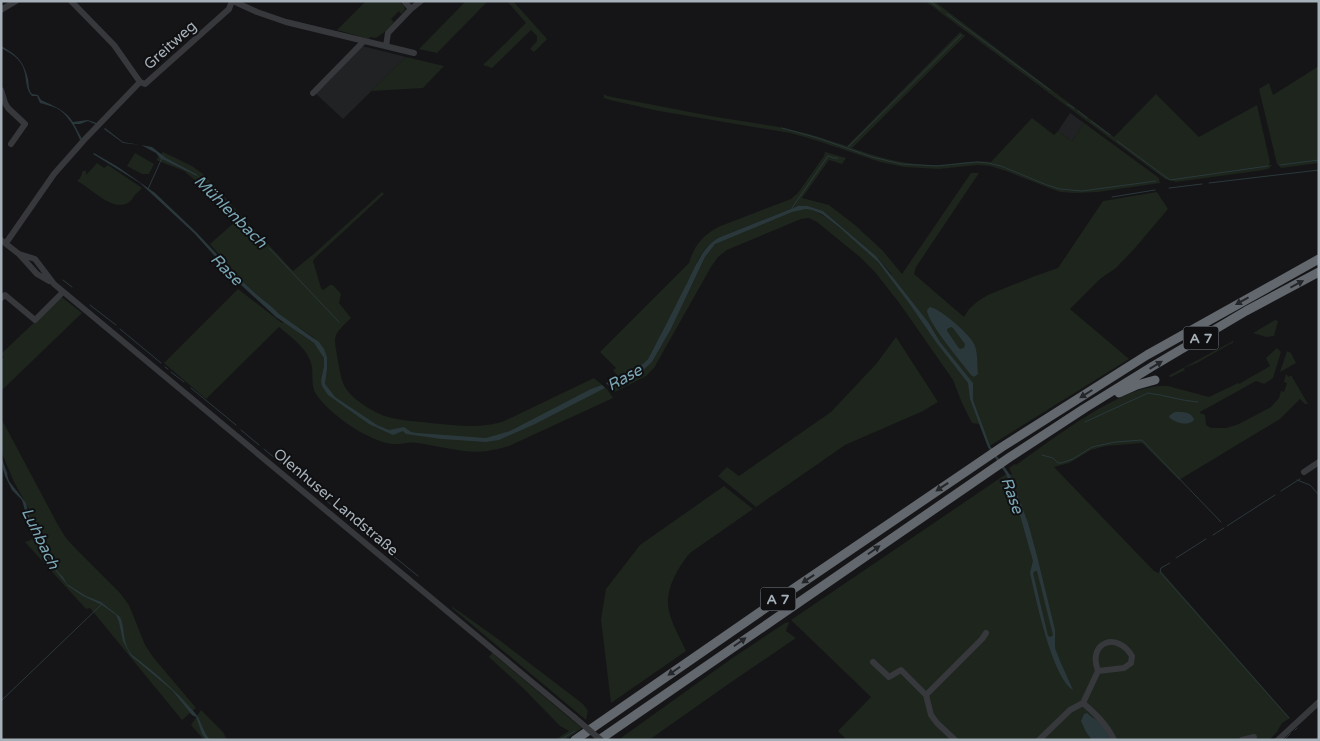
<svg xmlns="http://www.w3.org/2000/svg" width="1320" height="741" viewBox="0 0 1320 741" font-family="'Varela Round',sans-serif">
	<rect width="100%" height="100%" fill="#151517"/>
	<path fill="#212224" d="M362,46L406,57L343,119L315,93Z
		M1070,113L1084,123L1072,141L1058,131Z"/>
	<path fill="#1d251d" d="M366,1H399L404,6L405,10L401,14L399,11L391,19L394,22L386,31L376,38L370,37L369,39L337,30Z
		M466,1H488L437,53L419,49Z
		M507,1H513L547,39L534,52L530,49L537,41V36L531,30L492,68L483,65L526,23Z
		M925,1H934L1114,137L1156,94L1199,137L1257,105L1270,162L1269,165H1272C1270,169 1267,169 1264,170L1176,182L1165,179Z
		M960,32L965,36L852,148C877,157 901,164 929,165C950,166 970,159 991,162L1032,118L1054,135L1058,131L1072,141L1084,123L1159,178L1160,183L1098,192L1074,193L1060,192L1044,186L1006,171L990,166L978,165L939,169L904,167L880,162L815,140L790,133L659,111L610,100L604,98V94L607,96L716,117L779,127L809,134L847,146Z
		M406,57L444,66L423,88L371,91Z
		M1319,66V163L1281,168L1277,164L1259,89L1269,83L1273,95Z
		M163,152L192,166L203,174L293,271L316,252L382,192L384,194L316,257L313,261L321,288L323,290L330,285H333L341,294L339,303L351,318C331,337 334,335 338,361C340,371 341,382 347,390C355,401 376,414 388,417C402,421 416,421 430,423C455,425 478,429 502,422L594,378L607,389L613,398L509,446C502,448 494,450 487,451C467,454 438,446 418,443C409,441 401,445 392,444C368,441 329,414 316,394C311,386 313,377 312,368C310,350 292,338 279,327L206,399L164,363L238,289L282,323L284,322L314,343L322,353L324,358V365L322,376L325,384L327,357L313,337L278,314L272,307L256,294L242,281L210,244L235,222L196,181L184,171L156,160Z
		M825,152L846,158L842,164L829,160L802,198L829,205L855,225L883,251L902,274L971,173H979L916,267L914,274L964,317L969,309L978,301L988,295L1035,276L1058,268L1103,201L1157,192L1168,209L1135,248L1116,268L1100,279L1070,309L1129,359L988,447L979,424L972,423L962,403L953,380L900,304L875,272L860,257L817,222L809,218L801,219L727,250L718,257L711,267L654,368L646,376L615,392L609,386L634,375L652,362L671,329L705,257C707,253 710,248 714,245C722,238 742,232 752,228C768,222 790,209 807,209C823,209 865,249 877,261C881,266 885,271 889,276L892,275L876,256L823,211L808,206H798L718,238L707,247L699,258L687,285L648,359L642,365L618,377L613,370L616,368L600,352L689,263C694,246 702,236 718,227L791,199L798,193L824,156Z
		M135,153L154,164L149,174H142L127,166Z
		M97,163L104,168L108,165L142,188C140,191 136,193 134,196C131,200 134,199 129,202C114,214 90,187 77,181L80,178L83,171H86V175Z
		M60,298H63L82,313L1,391V359L4,357L1,354Z
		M1275,320L1278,321L1274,336L1266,337L1253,333Z
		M896,337L938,402L923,411L845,445L756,507L718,476L727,467L739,476L831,412L877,363Z
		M1233,341V343L1230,344L1197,363L1184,368L1185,370L1171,377L1168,376Z
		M1277,348L1281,352L1273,378L1264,384L1256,381L1200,412V413L1205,415L1206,425L1211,428H1226L1239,424L1271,407L1279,398L1281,391L1284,392L1287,383L1284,382L1286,374L1289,377L1291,375L1308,404H1305L1300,399L1280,419L1179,480L1142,443L1106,446L1091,450L1069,463L1054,467L1154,571L1158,573L1161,571L1290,718L1282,723L1277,732L1269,740H847L838,731L871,697L791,620L1006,474L1010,475L1012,474L1009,468L1015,464L1016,465C1051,441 1124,382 1168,386L1209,397L1238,383L1239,384L1270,366L1266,358Z
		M1287,351L1291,353L1296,363L1280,372Z
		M1,418L58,525L66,538L75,548L120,593L129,605L145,645L153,657L196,708L182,720L90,608L86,609L25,542L33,539L22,514L30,511L14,482L1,451Z
		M724,486L753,509L690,553C678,567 664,591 669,611C672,624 680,638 686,651L611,703L601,619L606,589L640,545Z
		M453,607L498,639L583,704L588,711L586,720L452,608Z
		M789,622L786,631L796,638L727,685L649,740H618L731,659L785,623Z
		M492,653L572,720L582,728L565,740H555L569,731L560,726L524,689L489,657Z
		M201,710L223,732L227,740H204L191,725Z"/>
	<path fill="#2a383c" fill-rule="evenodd" d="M1,46C16,54 24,61 28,79C29,85 28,89 32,94L38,95L41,100C54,106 65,110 73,122L88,120L99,124L97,125L88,121L80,124H74L82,139L80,140C76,129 67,113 56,108C51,106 45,104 40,103L37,96H32C25,89 27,79 24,70C21,59 11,53 1,48Z
		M105,128L123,142L152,147L166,158L196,174L268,248L197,176L160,158L156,153L141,145L123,143L104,129Z
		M94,153L118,167L155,193L196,232L242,281L256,294L272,307L279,314L319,342L324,349L327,357V369L325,384L335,397L377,425L389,430L404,427L411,432L417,433L486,438L510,431L591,389L602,385L605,388L535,424L499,440L486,442L442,439L406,434L403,431L393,435L369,424L328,395L322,386L321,381L324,365V358L314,343L276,317L240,284L194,233L140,183L93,154Z
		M798,206H808L823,211L876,256L928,322L940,342L973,383V400L990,446L1010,475L1028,523L1037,556L1055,630V648L1060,661L1073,690C1052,677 1036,599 1030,573L1033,561L1014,494L1006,474L988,447L970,399L968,383L936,342L909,303L878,262L839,227L822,214L812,210L806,209L792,212L715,244L705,257L671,329L652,362L642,371L609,386L606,383C621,376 637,371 648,359C660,336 672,313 684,289C694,271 700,249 718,238ZM1035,571H1037L1053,635L1051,637L1048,636L1033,573Z
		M930,307C941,309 972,336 975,346C978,355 977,364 978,374L974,377L971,375C962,363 927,322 927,310ZM951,327L953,328L965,344L964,348L960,349L958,347L947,331V329Z
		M1175,412C1182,412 1190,411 1194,419L1193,421C1186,426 1175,423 1169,417L1170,415Z
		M1,455L9,481L26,503L30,520L45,547L52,564L59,573L63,577L67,584L86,596L101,602L120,617C126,631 121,640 132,655C155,672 176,691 195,713C201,720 203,732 210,740H207L205,738L202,734L198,722L196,717L192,715L172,690L131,656L123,641L119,622L116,615L102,605L83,596L68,586L51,565L47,559L41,541L28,521L22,500L12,490L5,476L3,469Z
		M1087,713C1091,717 1094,718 1098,721C1104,726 1107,733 1111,740H1092L1086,732L1081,721L1084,714Z"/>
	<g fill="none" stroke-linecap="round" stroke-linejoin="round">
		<path stroke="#2a383c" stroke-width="1" d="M930,1L940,9
			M947,14L1050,90
			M1067,104L1074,108
			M1078,111L1087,118
			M1091,121L1110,135
			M782,128L818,138L872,157L901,164L937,166L977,162L988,163L1001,166L1047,185L1060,189L1082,191L1156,181
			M1117,141L1170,180L1268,166
			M848,147L961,35
			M1280,165L1319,160
			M1209,183L1319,170
			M1169,188L1202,184
			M148,189L162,158
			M1112,197L1155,190
			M792,208L828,156L834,158H838
			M269,248L339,322
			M63,280L72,287
			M90,305L116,325
			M120,329L161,363
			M165,367L168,369
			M171,372L184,382
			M191,388L236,425
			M1085,422L1148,393C1165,395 1181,401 1198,402
			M241,430L259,445
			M264,449L289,470
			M1042,455L1053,458L1058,463H1061L1073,459L1092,447L1115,442L1142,440L1221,522
			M4,466L7,474
			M294,474L333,506
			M1297,480L1310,485L1319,495
			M1281,491L1300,479
			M338,510L366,534
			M1227,526L1275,495
			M1213,535L1224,528
			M371,538L418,576
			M1176,558L1206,539
			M1170,563L1161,568L1160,572L1289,718
			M1,701L102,604
			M1295,730L1297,728
			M560,740L575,731
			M1284,740L1290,734"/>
		<path stroke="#36383c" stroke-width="6" d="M71,1L114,45L140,82L145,84L229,9L232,1
			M233,1L257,12L286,22L414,53
			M411,9L421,1
			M1,10L16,1
			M386,46L388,33L411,9L404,1
			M1,90L5,103L8,108L25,124L11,144
			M313,93L364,41
			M1,240L19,254L37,274L49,281
			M6,243L54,174L85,139L140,82
			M19,254L35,259L54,284L574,717
			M1,298L5,295L35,320L63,292
			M1304,472L1319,462
			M873,662L889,677L901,670L926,695L931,715L937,723L955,740
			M926,695L982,639L986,633
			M1083,703C1095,714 1107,724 1114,740
			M1039,740L1070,710L1083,703L1098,671L1124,668L1131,663L1132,656C1117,631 1087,642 1098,671
			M1242,740L1254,737
			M1278,740L1319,702"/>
		<path stroke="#62686e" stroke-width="9" d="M1119,393L1137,385L1155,380
			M575,740L796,587L1002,447L1147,355L1319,259
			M599,740L1010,457L1085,408L1153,366L1246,311L1319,272"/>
		<path stroke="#36383c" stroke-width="6" d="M574,717L601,740"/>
	</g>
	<defs><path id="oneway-solid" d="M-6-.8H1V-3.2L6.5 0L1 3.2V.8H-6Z" transform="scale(1.25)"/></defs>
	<g fill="#242629">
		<use href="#oneway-solid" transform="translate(1297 284) rotate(-28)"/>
		<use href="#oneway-solid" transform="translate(1242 301) rotate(151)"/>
		<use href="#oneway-solid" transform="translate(1156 365) rotate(-31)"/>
		<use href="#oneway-solid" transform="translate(1086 394) rotate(148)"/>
		<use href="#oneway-solid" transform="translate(942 487) rotate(146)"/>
		<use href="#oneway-solid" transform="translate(874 550) rotate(-35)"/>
		<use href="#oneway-solid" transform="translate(808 579) rotate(146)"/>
		<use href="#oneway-solid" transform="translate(740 642) rotate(-35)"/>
		<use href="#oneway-solid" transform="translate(674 671) rotate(145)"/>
	</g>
	<g text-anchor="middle" stroke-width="4" stroke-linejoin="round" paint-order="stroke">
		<g fill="#101012" stroke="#798086" stroke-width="1">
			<rect x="1183.5" y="326.5" width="35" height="23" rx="4"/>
			<rect x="760.5" y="587.5" width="35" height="23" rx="4"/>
		</g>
		<g font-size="14" font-weight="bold" fill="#a6b0b8">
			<text x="1201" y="343">A 7</text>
			<text x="778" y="604">A 7</text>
		</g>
		<g font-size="15" fill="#a6b0b8" stroke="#101012">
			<text transform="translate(170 45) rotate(-42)" y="5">Greitweg</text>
			<text transform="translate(336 502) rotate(40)" y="5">Olenhuser Landstraße</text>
		</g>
		<g font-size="16" font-style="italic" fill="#7ba7b5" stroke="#101012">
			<text transform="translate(231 211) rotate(45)" y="6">Mühlenbach</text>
			<text transform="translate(227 269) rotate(45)" y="6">Rase</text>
			<text transform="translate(624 377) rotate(-29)" y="6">Rase</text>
			<text transform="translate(1013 495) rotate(70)" y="6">Rase</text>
			<text transform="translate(41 538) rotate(64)" y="6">Luhbach</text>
		</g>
	</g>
	<rect width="1320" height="741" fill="none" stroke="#a6b0b8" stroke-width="5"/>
</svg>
